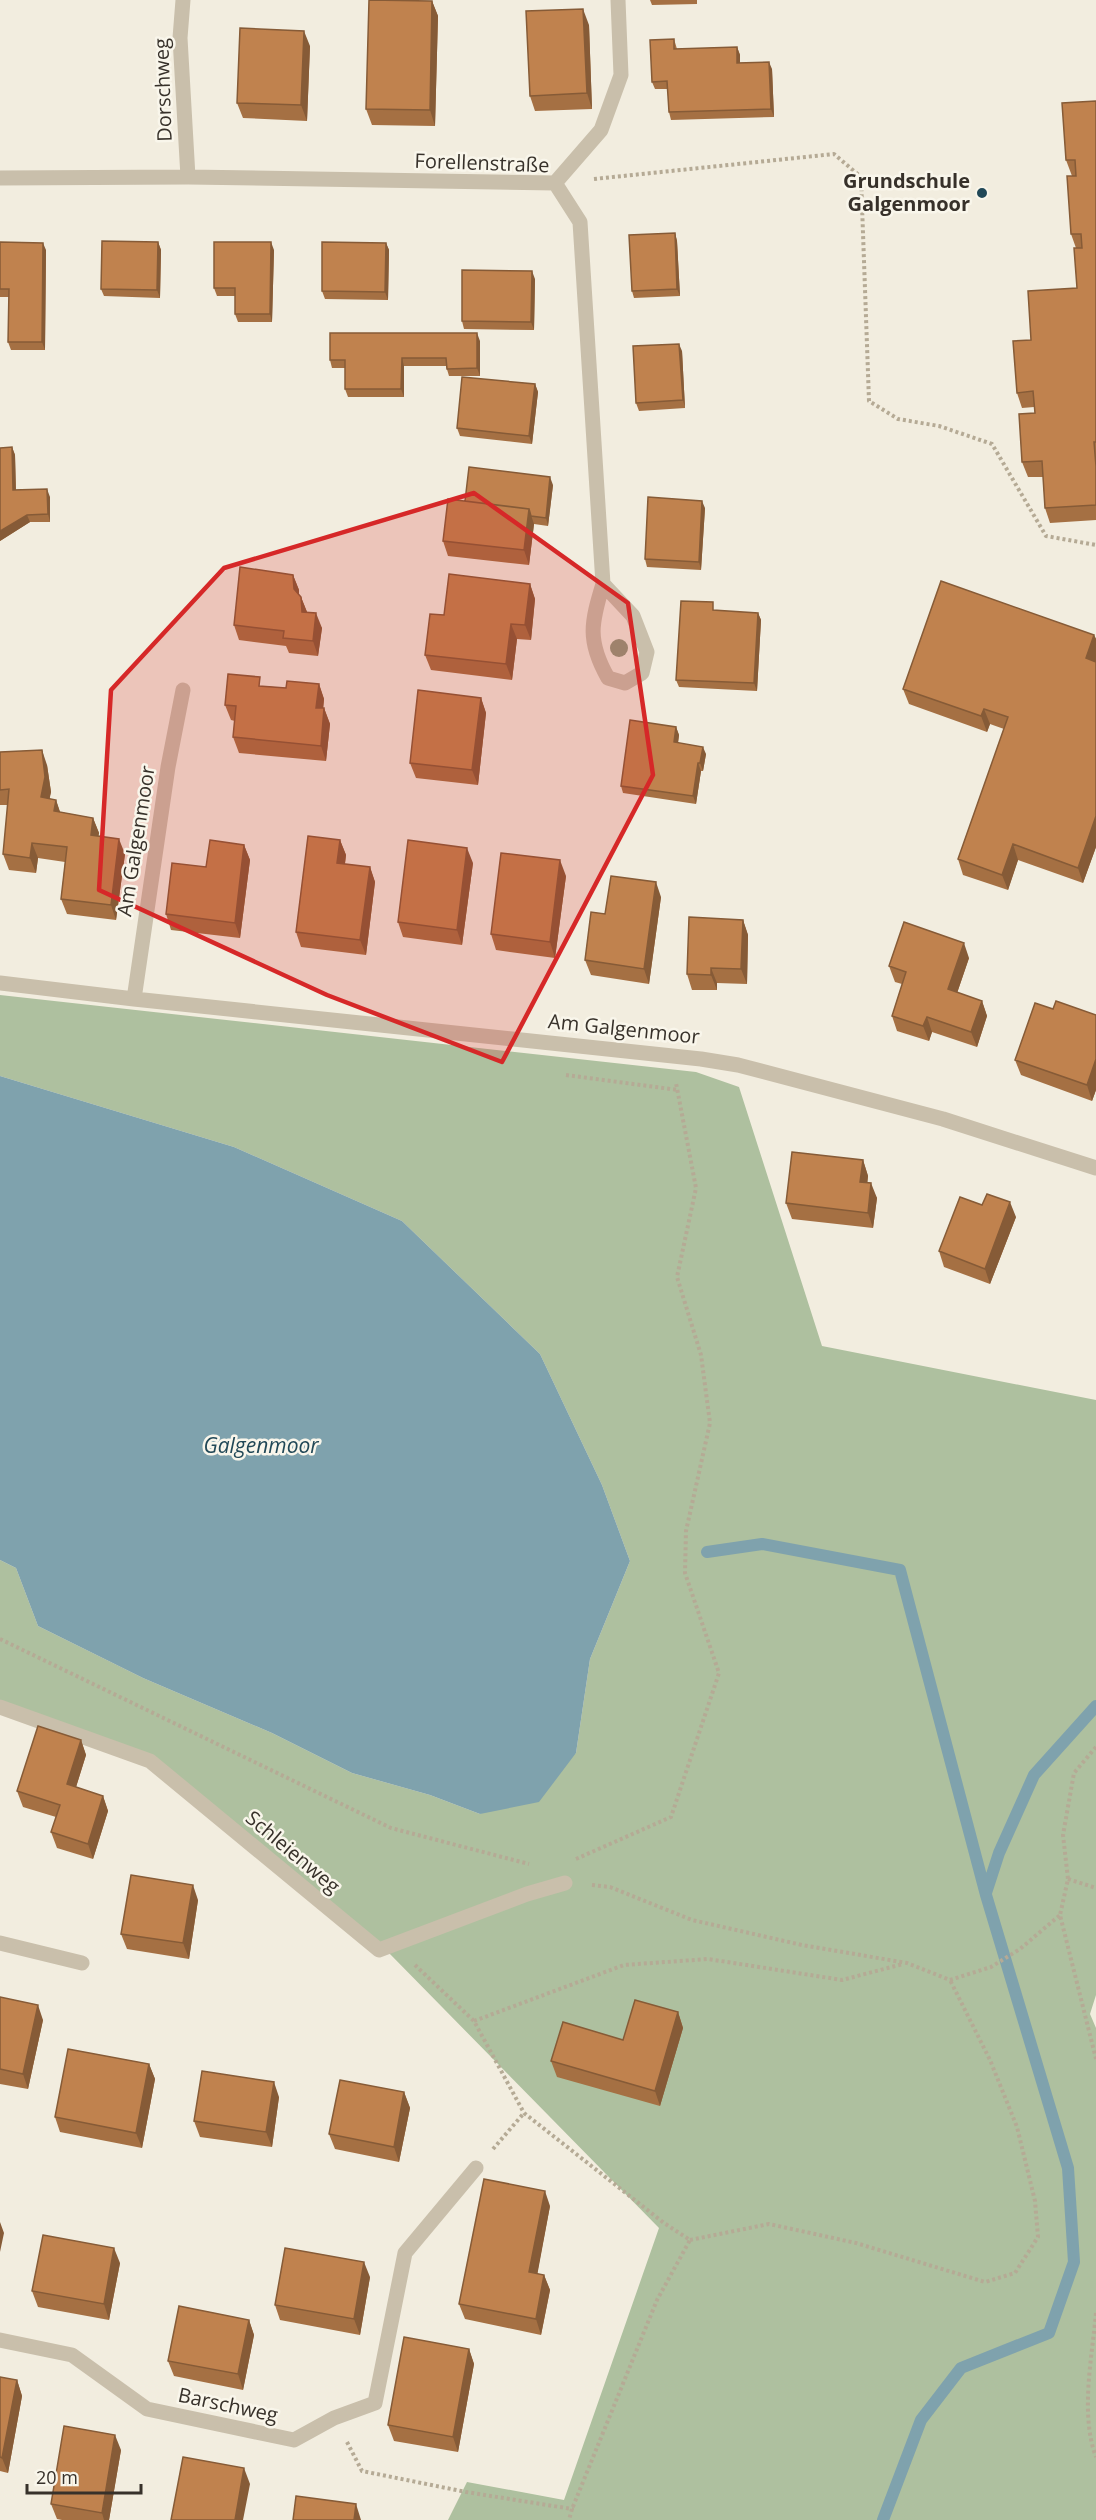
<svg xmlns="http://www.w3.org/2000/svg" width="1096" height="2520" viewBox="0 0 1096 2520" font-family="'Open Sans',sans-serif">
	<rect width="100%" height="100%" fill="#f2eddf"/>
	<path fill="#aec09f" d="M0,995L696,1072L739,1087L822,1346L1096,1400V1995L1090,2014L1096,2028V2520H448L467,2482L564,2500L659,2228L389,1953L155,1758L0,1702V1560L16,1568L38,1626L143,1678L272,1733L352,1773L430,1795L480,1814L576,1753L590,1659L630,1561L602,1485L540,1354L402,1221L234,1147L0,1076Z"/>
	<path fill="#7fa2ad" d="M0,1076L234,1147L402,1221L540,1354L602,1485L630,1561L590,1659L576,1753L539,1802L480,1814L430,1795L352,1773L272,1733L143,1678L38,1626L16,1568L0,1560Z"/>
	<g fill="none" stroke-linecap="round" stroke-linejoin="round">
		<path stroke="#7fa2ad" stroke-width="12" d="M707,1552L762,1544L900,1570L986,1895L1068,2168L1074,2262L1049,2333L961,2368L921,2420L883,2520
			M986,1893L999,1853L1034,1775L1096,1706"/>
		<path stroke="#b5aa95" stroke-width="4" stroke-dasharray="3 3" stroke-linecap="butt" d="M594,179L834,154L861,177L869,401L898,419L939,426L992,444L1046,536L1096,545
			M566,1075L678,1090
			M0,1639L391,1828L529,1864
			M1096,1747L1074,1773L1063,1835L1068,1879L1060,1915L1096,2059
			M576,1859L671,1817L719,1673L685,1573L686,1531L710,1423L701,1355L677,1277L696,1188L676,1083
			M1068,1879L1096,1888
			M592,1885L610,1887L692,1920L802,1945L907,1963L950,1980L991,1967L1020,1949L1060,1915
			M415,1965L474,2021L524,2113L664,2223L690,2240L657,2300L572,2509
			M474,2021L624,1965L708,1959L842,1980L903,1964
			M493,2149L524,2113
			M690,2240L769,2224L856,2243L985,2282L1015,2273L1038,2237L1035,2201L1017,2127L990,2060L950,1980
			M1096,2313C1092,2357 1080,2415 1096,2457
			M347,2442L362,2471L466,2492L572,2509L569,2520"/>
		<path stroke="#c9bfab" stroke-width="15" d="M183,0L180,38L188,177
			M0,178L188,177L555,183L580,222L603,584C591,623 587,641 608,678L625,683L642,673L647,652L633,616L603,584
			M555,183L601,130L621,75L618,0
			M0,983L134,999L701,1059L738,1065L943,1119L1096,1168
			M134,999L168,767L183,690
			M0,1707L150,1761L379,1950L527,1894L565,1883
			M0,1943L82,1963
			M0,2340L72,2355L147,2409L294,2440L334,2418L375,2403L405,2253L476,2168"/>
	</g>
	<circle fill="#90997e" cx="619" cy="648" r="9"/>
	<path fill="#a57043" d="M650,0H697V4L652,5Z
		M432,1L438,16L435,126L372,125L366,109Z
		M589,25L592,109L535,111L530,96Z
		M674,39L677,49L737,47L740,55V63L772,69L774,117L671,120L669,112L668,89H655L652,82Z
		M310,46L307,121L243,118L237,103Z
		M1096,101V520L1050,523L1045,508L1043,477H1028L1022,462L1035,413L1034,407L1022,408L1017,393L1031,340L1077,288L1076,248L1071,234L1076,176H1072L1066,160Z
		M675,233L677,241L680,296L634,298L632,291Z
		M0,242L46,250L45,350H11L8,342L9,297H0Z
		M158,242L161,250L160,298L104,296L101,289Z
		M386,243L389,250L388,300L325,299L322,291Z
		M274,250L272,322H238L235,314V296H217L214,288Z
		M535,279L534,330L464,329L462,321Z
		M480,341V376H449L446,366H404V397H348L345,389V368H332L330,360Z
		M682,351L685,408L639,411L636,403Z
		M535,384L538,392L532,444L460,436L457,428Z
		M12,447L15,455L16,490L50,497V522H30L0,541Z
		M553,485L548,526L534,524L529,565L448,556L443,541L465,501Z
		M705,508L701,570L647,567L645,559Z
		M293,575L299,590V595L301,597L307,612L322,628L318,656L289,653L286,646L239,640L234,625Z
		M530,584L535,599L531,640L517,639L512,680L431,670L425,655L444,615Z
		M758,613L761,620L757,691L679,687L676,680Z
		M1094,635L1096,639V847L1083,883L1018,860L1008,890L963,875L958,859L1004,729L990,724L987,732L909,704L903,689Z
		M319,684L324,699L323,708H324L330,724L326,761L239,753L233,737L235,721L231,720L225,705L263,686L286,688Z
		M481,698L486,713L478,785L416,778L410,763Z
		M676,727L679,735L678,743L706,754L703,771H701L696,804L623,793L621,786Z
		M0,752L47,765L51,792L49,799L56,800L60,812L93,818L99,833L98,836L125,854L116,920L67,914L61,899L65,862L38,858L36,873L9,870L3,854L8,805H0Z
		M340,840L346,855L345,864L370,867L375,882L366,955L301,947L296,932Z
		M244,845L250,860L240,938L171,930L166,914L206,867Z
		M473,863L462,945L403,937L398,922Z
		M566,876L555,958L496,950L491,934Z
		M661,897L649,984L591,975L585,960L605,914Z
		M743,920L748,935L747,984L717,983V990H692L687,974Z
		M969,958L957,993L982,1001L987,1016L977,1047L932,1032L929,1041L897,1031L892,1016L902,984L895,982L889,966Z
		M1053,1009L1096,1015V1090L1092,1101L1021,1075L1015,1060Z
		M863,1160L868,1176L867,1183L877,1198L873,1228L792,1219L786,1203Z
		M982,1205L1016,1217L990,1284L944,1267L939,1251Z
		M81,1740L86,1755L76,1787L103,1796L108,1811L93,1859L57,1848L51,1832L56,1817L23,1807L17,1791Z
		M198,1900L189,1959L127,1949L121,1934Z
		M0,1997L43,2020L28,2089L0,2084Z
		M678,2012L683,2028L660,2106L557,2077L551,2061L623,2040Z
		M149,2064L155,2079L142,2148L60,2132L55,2117Z
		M404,2092L410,2108L399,2162L335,2149L329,2134Z
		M279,2097L272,2147L200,2137L194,2121Z
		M550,2206L537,2274L544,2275L550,2290L541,2335L465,2319L459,2304Z
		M120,2263L109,2320L38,2307L32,2291Z
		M370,2277L360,2335L280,2320L275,2305Z
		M249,2320L254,2335L243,2390L174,2376L168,2361Z
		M469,2349L474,2364L458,2452L394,2441L388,2425Z
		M0,2377L17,2380L22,2396L8,2473L0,2471Z
		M121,2450L109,2520H62L57,2519L51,2504Z"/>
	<path fill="#865b37" d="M432,1L438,16L435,126L430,110Z
		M583,9L589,25L592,109L587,93Z
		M304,31L310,46L307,121L301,105Z
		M737,47L740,55V71L737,63Z
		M769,62L772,69L774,117L771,109Z
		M675,233L677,241L680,296L677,289Z
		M158,242L161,250L160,298L157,290Z
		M271,242L274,250L272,322L270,314Z
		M43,243L46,250L45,350L42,342Z
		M386,243L389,250L388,300L385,292Z
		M532,271L535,279L534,330L531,322Z
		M477,333L480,341V376L477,368Z
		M679,344L682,351L685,408L683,400Z
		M402,358L404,366V397L401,389Z
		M535,384L538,392L532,444L529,436Z
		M12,447L15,455L16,498L13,490Z
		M550,477L553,485L548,526L546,518Z
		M47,489L50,497V522L48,514Z
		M702,501L705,508L701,570L699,562Z
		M529,509L534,524L529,565L524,550Z
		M27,515L30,522L0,541V531Z
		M293,575L299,590V604L294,589Z
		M530,584L535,599L531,640L525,625Z
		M301,597L307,612H302Z
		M316,613L322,628L318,656L313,641Z
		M758,613L761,620L757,691L754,683Z
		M511,624L517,639L512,680L506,664Z
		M1094,635L1096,639V662L1086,658Z
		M319,684L324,699L322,723L316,708Z
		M481,698L486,713L478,785L472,770Z
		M324,708L330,724L326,761L321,746Z
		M984,709L990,724L987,732L981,716Z
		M676,727L679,735L677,750L674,742Z
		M703,747L706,754L703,771L700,763Z
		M42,750L47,765L51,792L47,812L41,797Z
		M698,763L701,771L696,804L693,796Z
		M56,800L61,815L54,811Z
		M1096,816V847L1083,883L1078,868Z
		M93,818L99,833L96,850L91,835Z
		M119,839L125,854L116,920L111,905Z
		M340,840L346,855L343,878L337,863Z
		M32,843L38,858L36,873L30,858Z
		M1013,844L1018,860L1008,890L1002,875Z
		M244,845L250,860L240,938L235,923Z
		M467,848L473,863L462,945L457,930Z
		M560,860L566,876L555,958L550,942Z
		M370,867L375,882L366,955L360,940Z
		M656,882L661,897L649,984L644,969Z
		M743,920L748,935L747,984L741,969Z
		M964,943L969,958L953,1005L948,989Z
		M711,968L717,983V990L711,975Z
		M982,1001L987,1016L977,1047L971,1032Z
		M927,1017L932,1032L929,1041L923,1026Z
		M1096,1059V1090L1092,1101L1087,1085Z
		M863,1160L868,1176L866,1197L860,1182Z
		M871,1183L877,1198L873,1228L868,1213Z
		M1010,1202L1016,1217L990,1284L985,1269Z
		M81,1740L86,1755L72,1800L67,1784Z
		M103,1796L108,1811L93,1859L88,1844Z
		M193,1885L198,1900L189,1959L183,1943Z
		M38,2005L43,2020L28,2089L23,2074Z
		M678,2012L683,2028L660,2106L655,2091Z
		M149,2064L155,2079L142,2148L136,2133Z
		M274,2082L279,2097L272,2147L266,2132Z
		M404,2092L410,2108L399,2162L394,2147Z
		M545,2191L550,2206L535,2287L529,2272Z
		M0,2222L4,2233L0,2252Z
		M114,2248L120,2263L109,2320L104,2304Z
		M364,2262L370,2277L360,2335L354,2319Z
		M544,2275L550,2290L541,2335L536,2319Z
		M249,2320L254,2335L243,2390L238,2374Z
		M469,2349L474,2364L458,2452L453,2437Z
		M17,2380L22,2396L8,2473L2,2458Z
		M115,2435L121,2450L109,2520H104L102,2513Z
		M244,2468L250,2484L243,2520H235Z
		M356,2504L361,2520H354Z"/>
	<path fill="#c0824e" stroke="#865b37" stroke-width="1.5" d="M369,0L432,1L430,110L366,109Z
		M583,9L587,93L530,96L526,11Z
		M240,28L304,31L301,105L237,103Z
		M674,39V49L737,47V63L769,62L771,109L669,112L667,81L652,82L650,40Z
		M1096,101V442H1094L1096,466V505L1045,508L1042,461L1022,462L1019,414L1035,413L1033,391L1017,393L1013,341L1031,340L1028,291L1077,288L1074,248H1082L1081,234H1071L1067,176H1076L1075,160H1066L1062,103Z
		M675,233L677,289L632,291L629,235Z
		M102,241L158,242L157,290L101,289Z
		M0,242L43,243L42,342H8L9,289H0Z
		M214,242H271L270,314H235V288H214Z
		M322,242L386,243L385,292L322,291Z
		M462,270L532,271L531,322L462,321Z
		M330,333H477V368L447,369L446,358H402L401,389H345V360H330Z
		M679,344L683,400L636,403L633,346Z
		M462,377L535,384L529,436L457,428Z
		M12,447L13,490L47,489L48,514L27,515L0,531V448Z
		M469,467L550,477L546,518L531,516L529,509L465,501Z
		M648,497L702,501L699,562L645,559Z
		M448,499L529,509L524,550L443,541Z
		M240,567L293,575L294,589L301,597L302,612L316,613L313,641L283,638L284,631L234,625Z
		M449,574L530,584L525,625L511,624L506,664L425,655L430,614L444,615Z
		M941,581L1094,635L1086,658L1096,662V816L1078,868L1013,844L1002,875L958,859L1008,717L984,709L981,716L903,689Z
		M681,601L713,602V610L758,613L754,683L676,680Z
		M228,674L260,677L259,686L286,688L287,681L319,684L316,708H324L321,746L233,737L236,706L225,705Z
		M418,690L481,698L472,770L410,763Z
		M630,720L676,727L674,742L703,747L700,763H698L693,796L621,786Z
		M42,750L45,777L41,797L56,800L54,811L93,818L91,835L119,839L111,905L61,899L67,847L32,843L30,858L3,854L9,789L0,790V752Z
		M308,836L340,840L337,863L370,867L360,940L296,932Z
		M210,840L244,845L235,923L166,914L172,863L206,867Z
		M408,840L467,848L457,930L398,922Z
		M501,853L560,860L550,942L491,934Z
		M611,876L656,882L644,969L585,960L591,912L605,914Z
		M689,917L743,920L741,969L711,968V975L687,974Z
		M904,922L964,943L948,989L982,1001L971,1032L927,1017L923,1026L892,1016L906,972L889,966Z
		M1056,1001L1096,1015V1059L1087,1085L1015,1060L1035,1003L1053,1009Z
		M792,1152L863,1160L860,1182L871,1183L868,1213L786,1203Z
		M987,1194L1010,1202L985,1269L939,1251L960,1197L982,1205Z
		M38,1726L81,1740L67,1784L103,1796L88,1844L51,1832L60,1805L17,1791Z
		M131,1875L193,1885L183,1943L121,1934Z
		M0,1997L38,2005L23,2074L0,2069Z
		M635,2000L678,2012L655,2091L551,2061L563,2022L623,2040Z
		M68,2049L149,2064L136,2133L55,2117Z
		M202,2071L274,2082L266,2132L194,2121Z
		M340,2080L404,2092L394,2147L329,2134Z
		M484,2179L545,2191L529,2272L544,2275L536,2319L459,2304Z
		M43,2235L114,2248L104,2304L32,2291Z
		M285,2248L364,2262L354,2319L275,2305Z
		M179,2306L249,2320L238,2374L168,2361Z
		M404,2337L469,2349L453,2437L388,2425Z
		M0,2377L17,2380L2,2458L0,2457Z
		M64,2426L115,2435L102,2513L51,2504Z
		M183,2457L244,2468L235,2520H171Z
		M296,2496L356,2504L354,2520H293Z"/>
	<path fill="#d62828" fill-opacity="0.2" stroke="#d62828" stroke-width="4.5" stroke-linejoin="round" d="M474,493L628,603L653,775L502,1062L327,995L99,890L111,690L224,568Z"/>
	<circle fill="#214857" stroke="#f9f6eb" stroke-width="2" cx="982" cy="193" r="6"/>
	<g text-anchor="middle" stroke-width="5" stroke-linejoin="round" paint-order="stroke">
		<g font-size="20" fill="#37312a" stroke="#f9f6eb">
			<text transform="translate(163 90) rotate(-92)" y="7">Dorschweg</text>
			<text transform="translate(482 163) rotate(2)" y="7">Forellenstraße</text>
			<text transform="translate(136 841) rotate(-81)" y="7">Am Galgenmoor</text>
			<text transform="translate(624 1029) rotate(6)" y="7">Am Galgenmoor</text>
			<text transform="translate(293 1852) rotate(40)" y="7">Schleienweg</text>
			<text transform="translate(228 2405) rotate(12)" y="7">Barschweg</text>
		</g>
		<g font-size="20" font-weight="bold" fill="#37312a" stroke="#f9f6eb" text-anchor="end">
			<text x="970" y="188">Grundschule<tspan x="970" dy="23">Galgenmoor</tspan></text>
		</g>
		<g font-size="21" font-style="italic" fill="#214857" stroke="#f9f6eb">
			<text x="261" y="1453">Galgenmoor</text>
		</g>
	</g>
	<path d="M27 2484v9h114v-9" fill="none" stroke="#37312a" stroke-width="3"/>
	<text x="36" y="2484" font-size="18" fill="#37312a" stroke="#f9f6eb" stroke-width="4.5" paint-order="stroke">20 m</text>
</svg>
